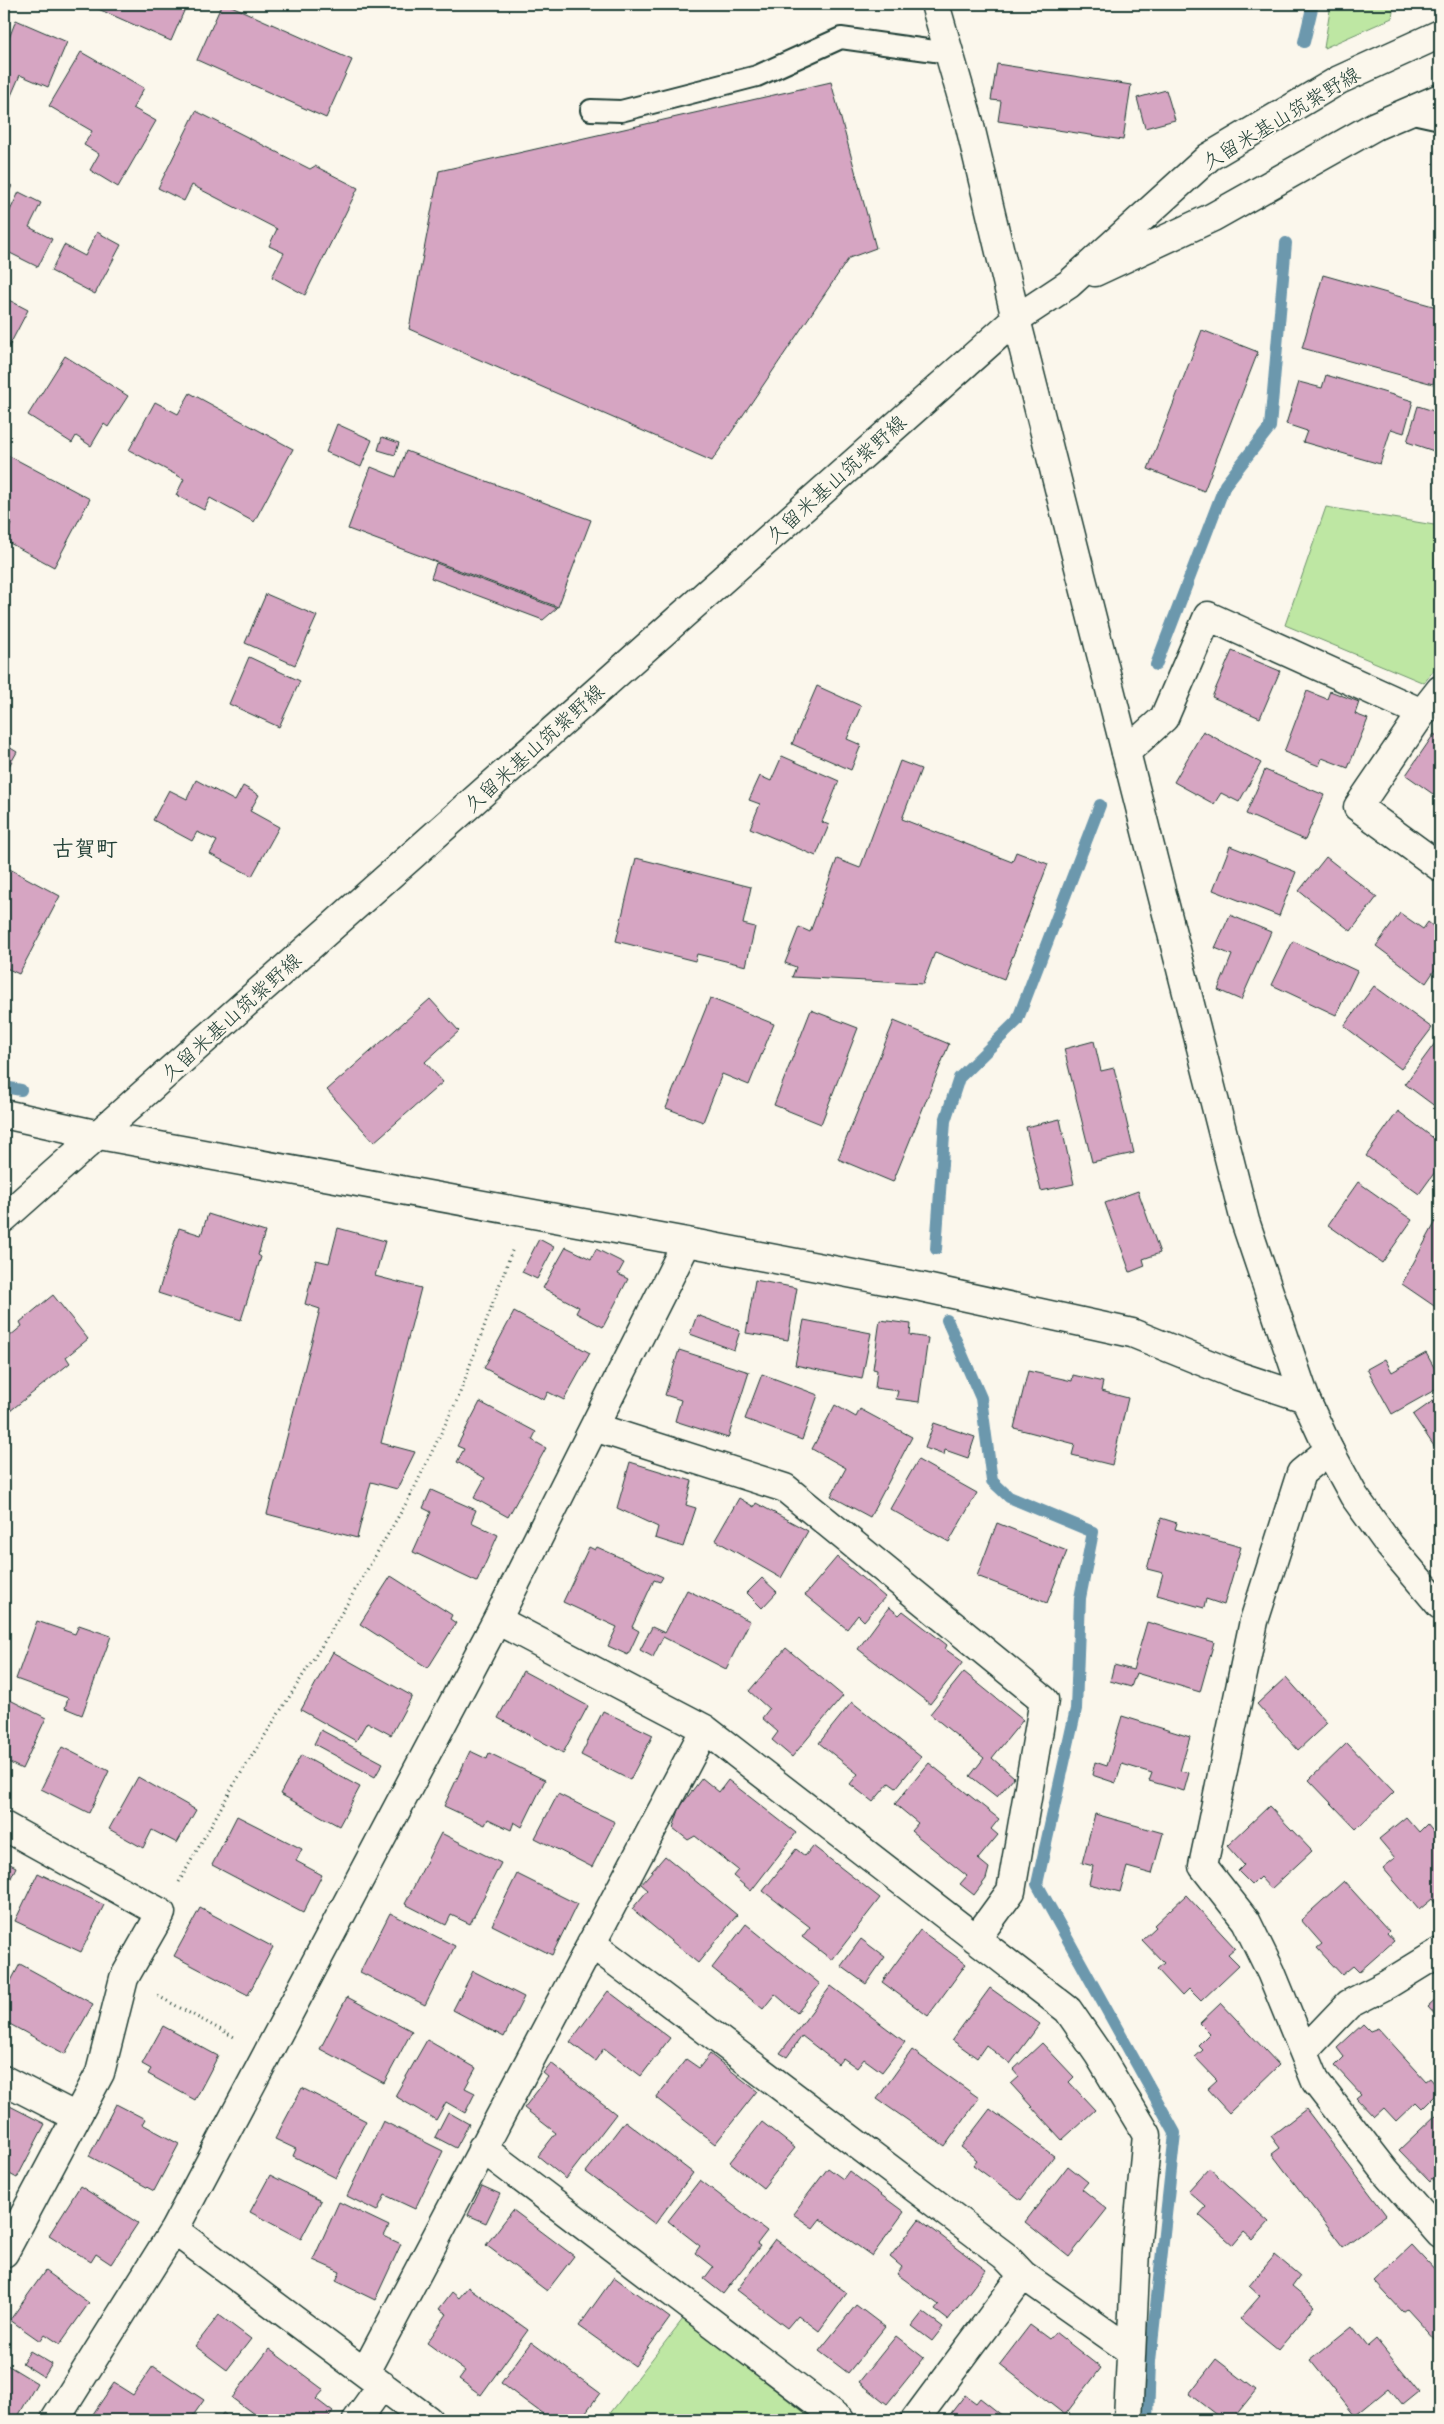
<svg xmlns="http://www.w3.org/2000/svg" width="1444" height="2424" viewBox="0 0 1444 2424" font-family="Dekko,'Klee One',sans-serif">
	<rect width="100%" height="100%" fill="#fbf7ec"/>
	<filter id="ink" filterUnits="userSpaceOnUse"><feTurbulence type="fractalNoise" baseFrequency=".02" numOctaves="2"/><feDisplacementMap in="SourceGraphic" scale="10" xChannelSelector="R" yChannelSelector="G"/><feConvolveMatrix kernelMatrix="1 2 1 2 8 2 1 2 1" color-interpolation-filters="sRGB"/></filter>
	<g filter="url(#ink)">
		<path fill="#bee7a3" stroke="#6e926c" d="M1331,4H1394L1392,18L1324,48Z
			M1326,507L1440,526V662L1424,683L1285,625Z
			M683,2319L814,2420H605Z"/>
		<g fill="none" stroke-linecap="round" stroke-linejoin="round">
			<path stroke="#6c98ad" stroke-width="12" d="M1304,42L1313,4
				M1156,665L1225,485L1270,427L1286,243
				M4,1087L21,1090
				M936,1249L945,1121L959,1078L1017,1021L1100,805
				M947,1320L981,1398L992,1481L1009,1497L1093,1532L1080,1598L1076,1709L1037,1884L1175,2133L1150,2361L1148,2420"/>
		</g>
		<path fill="#d6a5c2" stroke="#1f3d34" d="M87,4H187L171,41Z
			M222,4H227L352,60L326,118L197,60Z
			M16,20L67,42L48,87L20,75L10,98L4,95V51Z
			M81,52L144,88L133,108L156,121L118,187L90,170L99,154L84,145L92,131L49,106Z
			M997,64L1131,85L1123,140L998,121L1001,101L991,100Z
			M831,82L876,248L849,258L712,461L409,329L439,171Z
			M1166,90L1175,120L1145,128L1137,98Z
			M196,111L310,169L315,166L358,188L305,295L272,277L284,253L269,246L277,229L192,185L184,201L158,188Z
			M4,181L12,186L4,201Z
			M19,192L41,203L29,227L52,239L38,267L4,250V223Z
			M97,232L121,245L95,294L51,271L64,245L85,256Z
			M1323,275L1440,308V357L1433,384L1302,348Z
			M7,299L28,310L4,356V305Z
			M1202,330L1258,352L1204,491L1148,469Z
			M65,356L128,396L108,427L104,424L91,446L76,436L72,443L28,415Z
			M1326,375L1413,401L1404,433L1391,429L1380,464L1303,442L1307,431L1286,424L1299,382L1322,388Z
			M190,393L293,449L254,522L210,498L204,510L176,495L184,479L129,450L155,402L178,414Z
			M1418,406L1440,413V453L1407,442Z
			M337,424L372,440L361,467L326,452Z
			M382,437L399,443L395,455L378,450Z
			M406,451L591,520L558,607L348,529L371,467L396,477Z
			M4,453L90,499L54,567L4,540L11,524L4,520Z
			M436,563L557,608L543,620L431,578Z
			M266,594L317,616L295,665L245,643Z
			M1232,651L1280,671L1260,718L1212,697Z
			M249,657L300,681L279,727L229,704Z
			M817,686L861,706L847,739L861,745L851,770L792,744Z
			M1307,691L1327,699L1330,691L1359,702L1355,714L1368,719L1348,768L1322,758L1319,766L1284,752Z
			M1203,731L1261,763L1239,802L1221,793L1214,804L1174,782Z
			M1434,734L1440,738V799L1406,775Z
			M4,744L17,752L4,775Z
			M782,756L839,781L822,822L829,825L816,856L750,828L760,804L749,800L760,776L771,781Z
			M900,761L921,769L902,819L1012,862L1016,852L1048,864L1004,979L935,952L923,984L792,977L796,967L785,963L799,927L810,932L837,859L860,868Z
			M1265,770L1324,795L1305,840L1246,814Z
			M196,780L235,801L243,786L259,795L250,811L279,827L252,876L210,854L217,841L197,832L192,841L153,820L169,790L187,799Z
			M1230,846L1296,872L1279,916L1213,890Z
			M1326,857L1377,897L1351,931L1299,891Z
			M636,858L751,887L743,924L755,927L746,966L697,954L695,961L616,941Z
			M4,866L60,896L19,974L4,967Z
			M1400,913L1423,929L1428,922L1440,932V962L1426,983L1376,946Z
			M1230,915L1271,932L1241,1000L1218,990L1232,955L1215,948Z
			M1293,941L1357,971L1336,1015L1272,985Z
			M1374,986L1432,1028L1401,1069L1344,1026Z
			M710,998L774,1024L749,1085L722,1074L703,1122L666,1108Z
			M430,999L459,1031L425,1062L443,1082L374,1142L327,1090Z
			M811,1010L858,1028L821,1124L774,1105Z
			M894,1021L949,1044L893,1182L838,1159Z
			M1094,1041L1101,1071L1114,1068L1134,1153L1092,1162L1064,1049Z
			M1435,1043L1440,1047V1110L1405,1084Z
			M1398,1111L1440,1143V1165L1419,1194L1366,1156Z
			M1060,1119L1074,1184L1041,1191L1026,1127Z
			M1358,1182L1412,1220L1382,1263L1328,1225Z
			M1138,1191L1160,1253L1143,1259L1145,1266L1130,1272L1105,1203Z
			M208,1214L265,1232L258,1255L261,1257L241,1320L158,1293L179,1228L201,1235Z
			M1440,1214V1310L1402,1284Z
			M338,1228L385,1241L375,1276L421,1288L381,1443L415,1452L397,1489L371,1482L357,1538L267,1514L320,1309L305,1304L316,1260L329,1263Z
			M539,1239L554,1247L537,1279L522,1272Z
			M566,1247L591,1259L596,1249L624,1263L618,1274L628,1279L603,1327L576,1313L579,1307L543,1288Z
			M755,1280L797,1288L788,1340L746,1333Z
			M53,1295L88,1339L66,1357L70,1363L10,1411L4,1403V1341L22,1326L20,1322Z
			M514,1312L590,1353L564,1400L548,1392L544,1400L484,1368Z
			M697,1315L740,1331L734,1350L690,1334Z
			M804,1320L871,1333L862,1379L795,1365Z
			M880,1320L911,1324L910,1335L928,1338L919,1402L896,1399L898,1391L875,1388L877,1370L873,1369Z
			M679,1350L749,1372L728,1438L675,1421L681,1400L665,1395Z
			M1426,1353L1440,1378V1387L1392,1414L1367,1369L1385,1359L1392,1372Z
			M1028,1371L1072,1381L1073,1375L1103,1382L1101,1391L1128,1398L1112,1465L1072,1455L1075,1444L1014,1428Z
			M762,1374L818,1395L802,1440L745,1419Z
			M1440,1396V1455L1413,1415Z
			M480,1402L536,1432L532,1440L546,1448L508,1517L474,1498L485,1478L457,1462L464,1449L457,1446Z
			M835,1405L856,1417L860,1409L912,1437L870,1517L831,1496L846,1468L812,1449Z
			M934,1423L975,1437L968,1458L945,1450L944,1455L925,1448Z
			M918,1460L977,1493L949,1542L890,1509Z
			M630,1462L692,1481L686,1505L696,1508L683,1547L655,1538L658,1527L617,1508Z
			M431,1490L476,1510L471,1522L498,1535L477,1582L413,1552L431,1512L423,1508Z
			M739,1498L754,1507L756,1503L808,1531L781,1578L715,1540Z
			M1161,1518L1177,1523L1175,1529L1241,1547L1224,1605L1206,1599L1204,1608L1157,1595L1163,1573L1147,1569Z
			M997,1523L1067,1551L1047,1603L977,1576Z
			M589,1547L595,1550L597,1547L663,1577L660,1582L654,1580L632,1627L639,1631L628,1655L608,1646L617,1627L563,1602Z
			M837,1557L885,1597L864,1621L858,1615L847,1629L805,1595Z
			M391,1576L452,1615L450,1619L456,1623L428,1668L360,1624Z
			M762,1578L777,1592L762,1608L747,1593Z
			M687,1590L750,1621L726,1669L663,1637L653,1657L640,1650L652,1627L665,1633Z
			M889,1607L899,1615L903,1611L947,1645L945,1649L963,1662L930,1704L858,1649Z
			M37,1621L75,1634L79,1625L111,1636L82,1715L65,1708L68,1698L16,1679Z
			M1147,1622L1214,1642L1200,1692L1136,1673L1131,1687L1110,1681L1114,1665L1133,1670Z
			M786,1648L843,1696L792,1757L772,1740L778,1732L762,1718L769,1709L749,1691Z
			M333,1652L412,1696L391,1735L367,1722L356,1741L301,1710Z
			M523,1671L588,1706L563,1753L498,1718Z
			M964,1672L1023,1720L992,1758L1014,1777L997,1797L970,1776L984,1758L930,1714Z
			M1286,1677L1327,1723L1298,1750L1257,1704Z
			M4,1697L46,1718L22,1769L4,1760Z
			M852,1702L921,1757L896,1788L889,1783L873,1802L850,1784L858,1774L819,1743Z
			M603,1711L653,1735L630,1780L581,1755Z
			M1122,1716L1190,1737L1180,1771L1189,1773L1184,1791L1149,1781L1152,1773L1122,1764L1116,1783L1092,1775L1095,1762L1107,1766Z
			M321,1730L383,1763L375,1777L314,1744Z
			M1347,1743L1394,1792L1356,1829L1309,1780Z
			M62,1747L109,1771L89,1813L41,1789Z
			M470,1751L487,1759L489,1753L545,1780L522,1827L514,1822L511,1830L488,1819L485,1825L444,1806Z
			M301,1755L360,1787L339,1826L280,1794Z
			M929,1763L999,1819L991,1829L998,1835L978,1859L989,1868L986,1879L974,1895L960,1884L967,1876L911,1831L918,1823L895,1804Z
			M138,1777L196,1810L177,1843L152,1830L143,1848L109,1829Z
			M702,1778L719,1792L728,1780L796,1833L751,1891L733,1876L738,1870L695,1836L688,1840L673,1828L680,1807Z
			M558,1794L615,1822L592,1867L535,1838Z
			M1269,1806L1312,1851L1271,1889L1260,1877L1252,1885L1238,1871L1244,1865L1227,1846Z
			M1095,1814L1163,1833L1152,1874L1127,1867L1120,1892L1089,1884L1093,1866L1082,1863Z
			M237,1816L302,1849L296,1861L322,1875L303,1913L212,1865Z
			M1406,1817L1419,1832L1427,1824L1440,1840V1909L1432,1899L1419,1910L1383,1868L1395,1858L1379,1839Z
			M441,1833L501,1863L470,1924L451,1915L446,1925L405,1904Z
			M813,1846L880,1898L832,1960L802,1937L810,1927L763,1891L796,1849L805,1856Z
			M665,1856L737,1915L698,1963L632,1909L648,1890L641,1884Z
			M4,1861L16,1867L4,1893Z
			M38,1873L104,1905L81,1952L15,1921Z
			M517,1874L577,1904L552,1955L492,1925Z
			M1344,1881L1389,1931L1387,1933L1394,1941L1359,1972L1353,1966L1342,1975L1317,1948L1322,1944L1301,1920Z
			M1186,1895L1235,1948L1228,1954L1239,1965L1201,2001L1189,1989L1182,1996L1157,1969L1164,1963L1142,1940L1156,1927L1154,1925Z
			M200,1908L273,1947L248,1995L174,1956Z
			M390,1913L455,1946L425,2005L360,1972Z
			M746,1924L820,1984L797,2013L775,1994L763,2009L712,1968Z
			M920,1930L966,1964L928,2016L882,1982Z
			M861,1939L885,1957L866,1984L841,1966Z
			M20,1964L93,2004L65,2054L4,2021V1994Z
			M473,1971L524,1997L504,2037L453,2010Z
			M831,1986L905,2042L882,2072L864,2059L857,2068L843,2058L838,2064L802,2036L787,2057L780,2053Z
			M990,1988L1040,2024L1010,2064L986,2045L977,2058L952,2040Z
			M608,1991L670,2038L641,2076L604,2048L595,2061L570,2042Z
			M1440,1996V2020L1428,2007Z
			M347,1997L412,2031L384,2083L320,2049Z
			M1221,2003L1279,2065L1229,2113L1207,2089L1217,2080L1195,2057L1203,2050L1198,2045L1210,2033L1200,2023Z
			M1363,2024L1370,2031L1378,2028L1426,2081L1430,2078L1440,2090L1422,2108L1416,2102L1396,2121L1384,2108L1374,2117L1356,2098L1361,2094L1335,2066L1344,2057L1337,2048Z
			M163,2026L218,2056L195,2100L148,2074L151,2069L142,2064Z
			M427,2040L476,2068L465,2088L475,2093L465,2113L446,2102L436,2120L395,2096Z
			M1042,2043L1074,2077L1069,2082L1095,2110L1062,2140L1011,2084L1019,2077L1013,2070Z
			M912,2050L979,2098L945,2146L877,2099Z
			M710,2054L757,2091L715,2144L656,2098L686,2059L699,2068Z
			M551,2063L616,2114L566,2179L538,2156L556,2133L524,2108L548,2077L543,2073Z
			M302,2088L366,2121L336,2178L293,2156L296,2149L275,2139Z
			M4,2103L45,2124L17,2178L4,2171Z
			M116,2104L145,2119L142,2124L179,2144L154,2191L89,2156Z
			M990,2109L1054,2156L1021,2200L973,2165L977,2160L961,2147Z
			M1306,2109L1386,2215L1343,2247L1272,2154L1280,2148L1271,2136Z
			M448,2112L469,2124L456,2148L435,2137Z
			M1437,2114L1440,2118V2188L1432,2179L1430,2182L1399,2150Z
			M383,2121L443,2151L415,2209L385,2195L377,2211L347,2196Z
			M625,2121L693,2173L655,2224L586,2172Z
			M762,2122L795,2148L763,2188L730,2162Z
			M1068,2166L1088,2182L1082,2189L1107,2209L1069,2257L1025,2222Z
			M828,2168L843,2179L849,2171L904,2212L872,2256L820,2219L813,2228L793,2214Z
			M1209,2168L1269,2222L1253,2240L1244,2232L1233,2245L1199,2215L1206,2207L1188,2191Z
			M270,2175L321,2201L301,2239L250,2212Z
			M700,2180L767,2231L757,2244L760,2246L723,2294L704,2279L713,2267L695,2253L700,2246L668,2221Z
			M80,2186L138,2223L111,2264L96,2254L91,2262L49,2235Z
			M482,2186L500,2194L486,2223L468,2215Z
			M339,2202L389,2226L384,2236L401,2244L375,2300L336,2281L340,2272L313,2260Z
			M513,2210L574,2256L547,2291L486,2245Z
			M919,2219L986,2270L948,2320L935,2310L939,2305L897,2274L902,2267L890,2257Z
			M775,2239L847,2293L819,2331L798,2315L787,2328L737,2290Z
			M1412,2245L1440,2275V2341L1438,2343L1407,2309L1403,2312L1374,2281Z
			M1275,2255L1300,2276L1292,2287L1315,2306L1278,2350L1240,2319L1260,2296L1249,2286Z
			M45,2271L89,2303L60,2344L45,2334L40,2341L10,2320Z
			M614,2277L670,2318L635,2366L579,2326Z
			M468,2287L528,2330L481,2395L459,2379L465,2371L427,2343L447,2314L439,2309L452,2292L459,2298Z
			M856,2305L885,2327L848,2373L819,2351Z
			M923,2312L943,2327L932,2341L912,2326Z
			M219,2315L251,2339L227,2370L195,2346Z
			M1030,2325L1049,2339L1055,2332L1101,2368L1065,2415L1000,2364Z
			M1352,2326L1368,2346L1376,2339L1419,2392L1403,2405L1389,2388L1355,2416L1310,2360Z
			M896,2336L924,2358L887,2404L859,2382Z
			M531,2342L600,2393L580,2420H551L501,2383Z
			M269,2349L324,2390L316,2399L333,2412L327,2420H262L232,2398Z
			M30,2351L52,2364L44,2377L22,2363Z
			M1216,2359L1256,2390L1232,2420H1223L1189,2394Z
			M4,2363L37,2383L16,2420H4Z
			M153,2366L204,2400L190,2420H102L93,2414L114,2383L133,2395Z
			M965,2395L976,2403L980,2398L1008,2420H952L948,2417Z
			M223,2413L233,2420H218Z"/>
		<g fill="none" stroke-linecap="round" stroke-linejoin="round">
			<g stroke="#1f3d34" stroke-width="24">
				<path id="lane" d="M591,110L621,111L757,76L841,38L949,53
					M1408,112L1440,119"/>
			</g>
			<g stroke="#1f3d34" stroke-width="31">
				<path id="street" d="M1422,713L1440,690
					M1126,752L1164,718L1208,616L1422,713L1358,807L1440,867
					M4,1114L99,1135L687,1242L921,1287L1132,1333L1238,1376L1305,1398
					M594,1427L785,1488L1044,1700L1011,1891L976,1939
					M1329,1450L1301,1473L1254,1621L1203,1866L1246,1921L1271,1972L1316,2082L1386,2172L1440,2234
					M497,1620L705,1729L1068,2010L1099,2055L1147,2135L1136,2250L1128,2420
					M4,1826L161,1913L124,1978L100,2073L4,2253
					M591,1943L1005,2256L1023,2275
					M1304,2051L1349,2004L1388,1984L1440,1952
					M4,2080L76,2117
					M482,2148L840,2420
					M174,2230L428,2420
					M365,2372L705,1729
					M55,2420L174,2230L497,1620L687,1242
					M357,2420L382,2385
					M915,2420L1023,2275L1131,2351"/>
			</g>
			<g stroke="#1f3d34" stroke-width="31">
				<path id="secondary" d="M935,4L969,122L1016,319L1245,1221L1305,1398L1329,1450L1354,1496L1390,1546L1440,1605"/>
			</g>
			<g stroke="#1f3d34" stroke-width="31">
				<path id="primary" d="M1095,272L1213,217L1375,126L1440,98
					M4,1218L1016,319L1069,284L1209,157L1339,80L1440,34"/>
			</g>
			<path stroke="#1f3d34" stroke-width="3" stroke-dasharray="1 4" stroke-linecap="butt" d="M179,1882L236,1781L331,1631L411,1495L458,1398L513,1248
				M158,1996L236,2038"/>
			<use href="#lane" stroke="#fbf7ec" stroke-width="20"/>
			<use href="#street" stroke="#fbf7ec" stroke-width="28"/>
			<use href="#secondary" stroke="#fbf7ec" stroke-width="28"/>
			<use href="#primary" stroke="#fbf7ec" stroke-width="28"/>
		</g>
	</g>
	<g text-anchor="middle" stroke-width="4.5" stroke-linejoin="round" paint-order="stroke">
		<g font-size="20" fill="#1f3d34" stroke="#fbf7ec">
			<text transform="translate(1281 118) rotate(-31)" y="7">久留米基山筑紫野線</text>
			<text transform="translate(836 479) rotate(-42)" y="7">久留米基山筑紫野線</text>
			<text transform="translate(534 748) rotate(-42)" y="7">久留米基山筑紫野線</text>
			<text transform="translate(231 1017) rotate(-42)" y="7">久留米基山筑紫野線</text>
		</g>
		<g font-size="22" font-weight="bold" fill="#1f3d34" stroke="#fbf7ec">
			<text x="85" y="856">古賀町</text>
		</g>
	</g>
	<rect width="1444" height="2424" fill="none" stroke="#fbf7ec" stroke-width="20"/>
	<rect x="10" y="10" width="1424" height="2404" fill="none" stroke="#1f3d34" stroke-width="2" filter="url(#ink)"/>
</svg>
